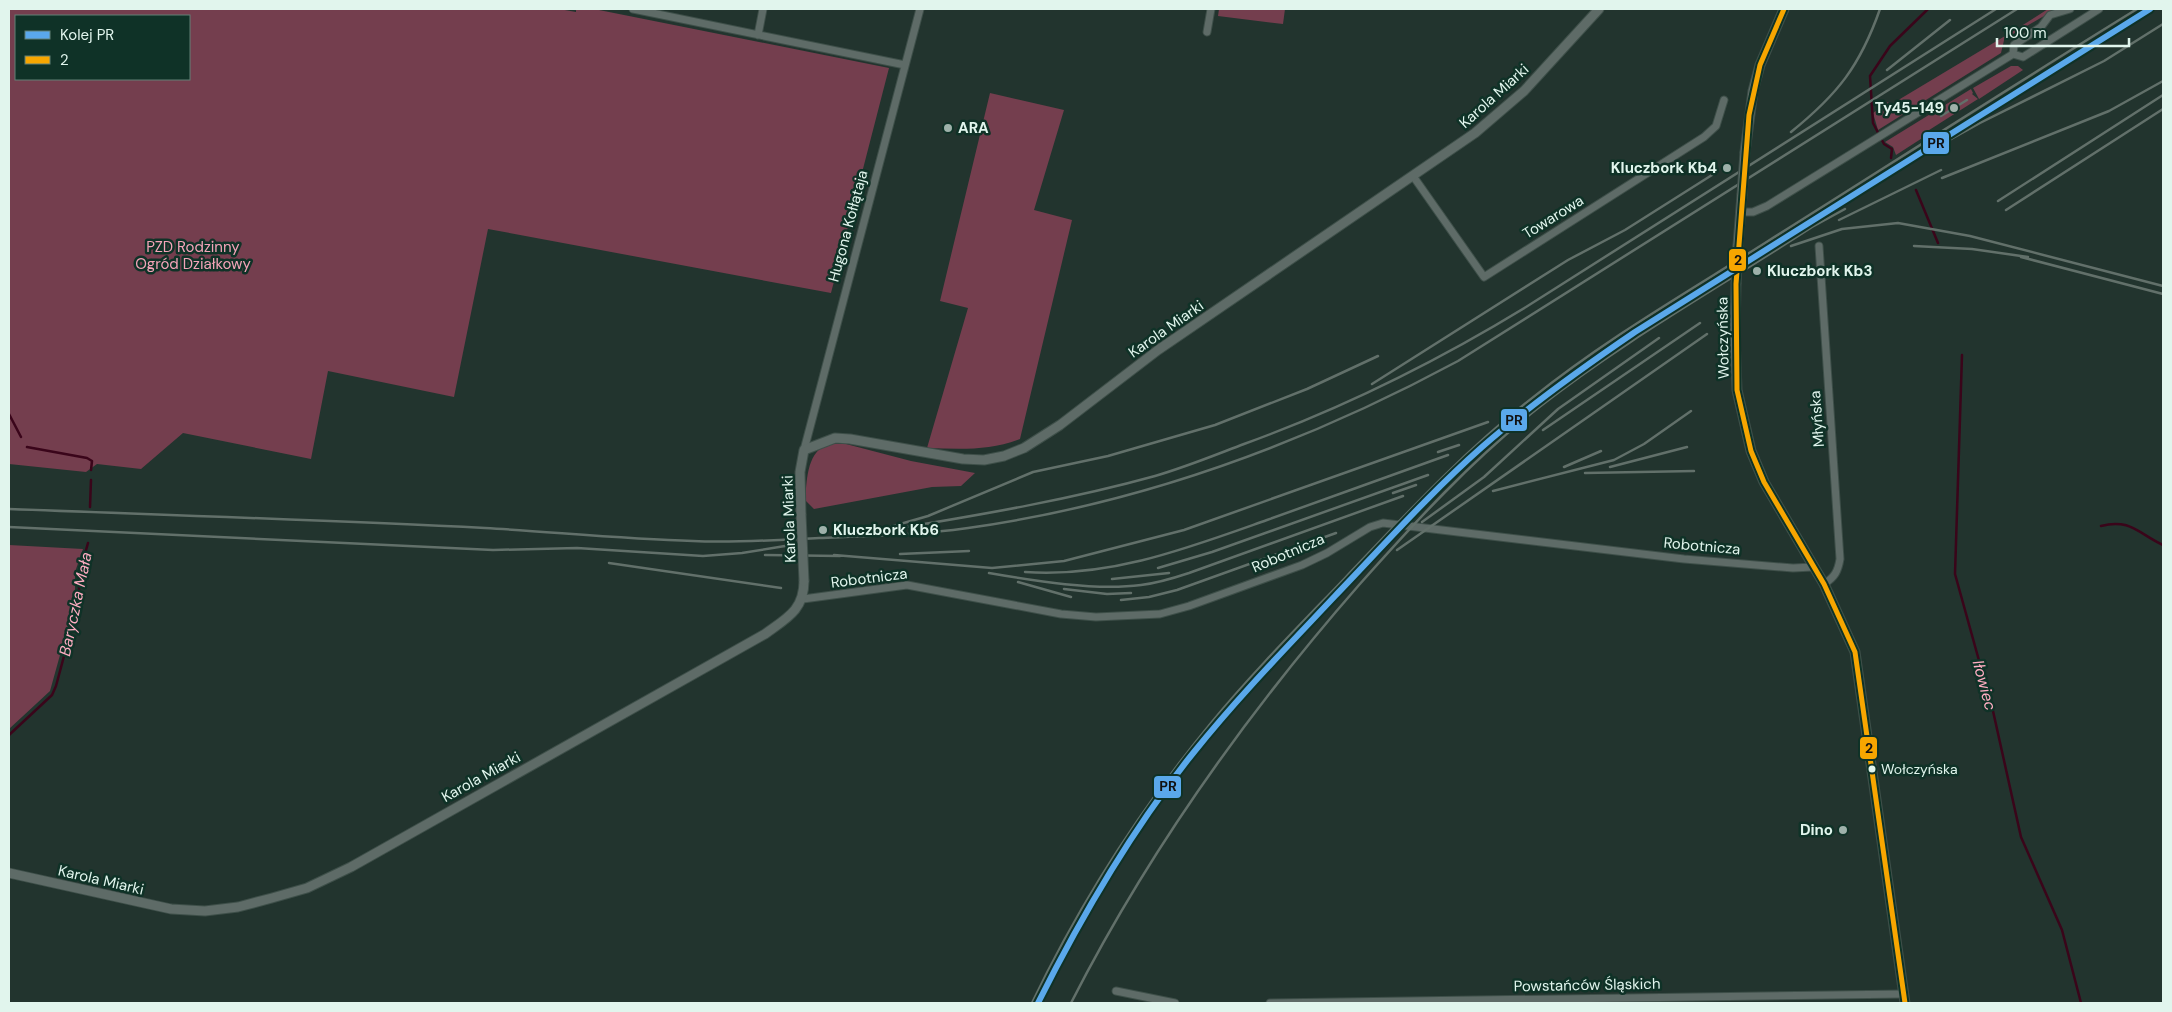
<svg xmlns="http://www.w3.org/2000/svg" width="2172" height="1012" viewBox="0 0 2172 1012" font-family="'DM Sans',sans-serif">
	<rect width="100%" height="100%" fill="#22342e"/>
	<path fill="#743e4e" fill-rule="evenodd" d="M9,9H559L576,12V9H594L889,68L831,293L488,229L454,397L328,371L311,459L183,433L141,469L97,464L86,472L9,464ZM189,16V79H16V16Z
		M1219,9H1285L1283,24L1218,16Z
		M2048,9H2056L2006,38L2007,35Z
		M2005,36L2001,53L1878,130L1873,113L1888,102L1890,105Z
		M2011,66H2018L2023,70L1979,99L1973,88Z
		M1971,89L1973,93L1972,94L1978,99L1926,132L1927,135L1896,155L1893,147L1885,142Z
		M990,93L1064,110L1034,210L1072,220L1020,439C990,451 960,449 927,448L968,308L940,301Z
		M846,444L911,461L975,473L961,486L932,487L814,509L805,500C807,483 806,454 826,445C831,443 840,444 846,444Z
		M9,545L83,549L75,572V601L50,691L9,729Z"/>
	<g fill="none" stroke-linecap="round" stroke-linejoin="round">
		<path stroke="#3a051a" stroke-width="2.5" d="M1891,158L1892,149L1884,144L1873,123L1870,76L1890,46L1928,9
			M1916,190L1938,243
			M1962,355L1955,574L1993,711L2021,837L2062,930L2081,1003
			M9,414L21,437
			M27,447L87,458L92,461L91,470
			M90,507L91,480
			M2101,526C2130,518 2139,534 2163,545
			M9,735L52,695L56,686L79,600V575L88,543"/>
		<g stroke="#3e4f49" stroke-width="9">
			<path id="minor" d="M633,9L905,65
				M1207,32L1211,9
				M758,35L763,9
				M2013,54L2023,57L2099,9
				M2013,54L2014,45L2041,27L2050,15L2070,9
				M1413,176L1484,277L1704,137L1716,126L1724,100
				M1740,212H1753L1767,206L2013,54
				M1819,246L1840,559C1838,571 1835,577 1824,584
				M804,450L920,9
				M803,599L907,585L1061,614L1096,617L1160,614L1189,606L1302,565L1327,553L1370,527L1383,523L1684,559L1793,568L1813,567
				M1116,991L1175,1003
				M1270,1003L1904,994"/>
		</g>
		<g stroke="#3e4f49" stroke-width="11">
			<path id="tertiary" d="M1745,152L1753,91L1760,65L1784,9
				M1738,245L1742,195
				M1736,284L1735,336L1737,390L1751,451L1764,482L1824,584L1855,652L1905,1003
				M801,514L800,472L804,450L835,438L850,439L963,459L984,460L1004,456L1024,448L1060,425L1158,350L1475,133L1524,91L1599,9
				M9,873L171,909L205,911L238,907L272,898L307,888L351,867L765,634C787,618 804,610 804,581"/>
		</g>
		<use href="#minor" stroke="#5e6b67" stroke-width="7"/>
		<use href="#tertiary" stroke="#5e6b67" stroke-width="9"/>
		<path stroke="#62706a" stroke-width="2.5" d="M1887,70L1950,20
			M1941,116L1967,100
			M1791,132C1838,94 1860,66 1880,9
			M1942,178L2109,111L2163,81
			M1872,183L1980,123L2104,61L2163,24
			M1998,201L2163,95
			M2006,210L2163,109
			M1839,220L1941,170
			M1791,246L1842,229L1898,223L1970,236L2163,286
			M1914,246L1972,249L2028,257
			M2021,257L2163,294
			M1372,384L1568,260L1625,230L1712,175
			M1543,430L1700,323
			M1438,452L1459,445
			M1564,467L1601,451
			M1610,467L1687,447
			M1585,473L1694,471
			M1493,491L1614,460L1644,444L1691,411
			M1393,493L1416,485
			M9,509C167,515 326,520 485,528C554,532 623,539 693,541C735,543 777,540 819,538C869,536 918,535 968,528C1139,504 1306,443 1458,361L2017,9
			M1422,522L1484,477L1558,409L1659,338
			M9,527L493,550L577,548L703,556L742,553L785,546
			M900,528C985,514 1072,499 1155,476C1186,467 1215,455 1244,444C1343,408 1436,362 1526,307L1996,9
			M876,531L928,516L1033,472L1108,456L1215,425L1307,389L1378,356
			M1397,550L1707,334
			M900,554L969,551
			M765,555L840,556
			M834,555L992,568L1064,561L1184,530L1488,422
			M609,563L781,588
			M1158,568L1212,552L1428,475
			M1025,572C1110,578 1188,548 1267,520C1327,498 1388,477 1448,455
			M989,573C1035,581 1095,591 1141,585C1158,583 1174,578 1189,573L1403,496
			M1112,579L1169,573
			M1018,582L1071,597
			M1064,589L1107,594L1131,593
			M1121,600L1149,597L1177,590L1336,533
			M1032,1003C1080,903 1141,808 1211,723C1253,672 1300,625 1345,578C1405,515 1463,452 1531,399C1604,340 1686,293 1765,243C1889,165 2012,86 2137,9
			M1071,1003C1148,852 1248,712 1359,585C1415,522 1471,461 1538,408C1623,341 1720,287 1812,227L1845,209"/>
		<g stroke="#3e4f49" stroke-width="11" stroke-linecap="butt">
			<path id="tertiary-bridge" d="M1742,195L1745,152
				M1736,284L1738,245
				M801,514L804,581"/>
		</g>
		<use href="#tertiary-bridge" stroke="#5e6b67" stroke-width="9"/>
		<g stroke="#0f3227" stroke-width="9">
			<path id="bus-1" d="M1784,9L1760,65L1749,115L1736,284L1737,390L1751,451L1764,482L1824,584L1855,652L1905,1003"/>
		</g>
		<use href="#bus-1" stroke="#f7a600" stroke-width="5"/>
		<g stroke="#0f3227" stroke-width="10">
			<path id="rail-1" d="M1038,1003C1082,915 1132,829 1194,752C1238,697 1287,647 1335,596C1383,546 1430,493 1482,447C1530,405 1582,368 1635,332L2150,9"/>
		</g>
		<use href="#rail-1" stroke="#5aa8eb" stroke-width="6"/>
	</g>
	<g fill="#9eb1aa" stroke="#0f3227" stroke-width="2">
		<circle cx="1954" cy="108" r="5"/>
		<circle cx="948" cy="128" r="5"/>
		<circle cx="1727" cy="168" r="5"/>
		<circle cx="1757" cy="271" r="5"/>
		<circle cx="823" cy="530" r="5"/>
		<circle cx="1843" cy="830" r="5"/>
	</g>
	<circle fill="#e1f5ed" stroke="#0f3227" stroke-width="2" cx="1872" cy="769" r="4.5"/>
	<g text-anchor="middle" stroke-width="5" stroke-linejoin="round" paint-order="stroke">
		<g font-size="14" fill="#e1f5ed" stroke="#0f3227" text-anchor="start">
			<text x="1881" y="774">Wołczyńska</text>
		</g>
		<g font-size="15" fill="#e1f5ed" stroke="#0f3227">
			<text transform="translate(1494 96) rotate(-42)" y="5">Karola Miarki</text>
			<text transform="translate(1553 217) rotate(-32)" y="5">Towarowa</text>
			<text transform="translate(848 226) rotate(-75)" y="5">Hugona Kołłątaja</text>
			<text transform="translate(1166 329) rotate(-35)" y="5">Karola Miarki</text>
			<text transform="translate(1723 338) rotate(-91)" y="5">Wołczyńska</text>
			<text transform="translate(1817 419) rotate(-94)" y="5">Młyńska</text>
			<text transform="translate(789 519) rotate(-92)" y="5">Karola Miarki</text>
			<text transform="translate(1702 546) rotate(5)" y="5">Robotnicza</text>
			<text transform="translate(1288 553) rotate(-23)" y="5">Robotnicza</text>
			<text transform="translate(869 578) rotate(-7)" y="5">Robotnicza</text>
			<text transform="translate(481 777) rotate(-29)" y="5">Karola Miarki</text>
			<text transform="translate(101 880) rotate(13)" y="5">Karola Miarki</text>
			<text transform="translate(1587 985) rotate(-1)" y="5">Powstańców Śląskich</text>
		</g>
		<g font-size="15" font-weight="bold" fill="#e1f5ed" stroke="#0f3227" text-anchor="end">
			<text x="1944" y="113">Ty45-149</text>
			<text x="958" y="133" text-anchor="start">ARA</text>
			<text x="1717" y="173">Kluczbork Kb4</text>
			<text x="1767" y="276" text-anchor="start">Kluczbork Kb3</text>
			<text x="833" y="535" text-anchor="start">Kluczbork Kb6</text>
			<text x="1833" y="835">Dino</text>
		</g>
		<g font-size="15" fill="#f4a4b9" stroke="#0f3227">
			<text x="193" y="252">PZD Rodzinny<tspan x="193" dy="17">Ogród Działkowy</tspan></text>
		</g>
		<g font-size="16" font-style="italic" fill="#ffadc2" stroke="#0f3227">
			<text transform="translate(75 604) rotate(-78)" y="6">Baryczka Mała</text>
			<text transform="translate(1985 685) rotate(75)" y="6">Iłowiec</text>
		</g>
	</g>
	<g stroke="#0f3227" stroke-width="2">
		<rect x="1922" y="131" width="28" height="24" rx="5" fill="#5aa8eb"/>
		<rect x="1728" y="248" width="19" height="24" rx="5" fill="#f7a600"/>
		<rect x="1500" y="408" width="28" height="24" rx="5" fill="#5aa8eb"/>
		<rect x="1859" y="736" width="19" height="24" rx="5" fill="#f7a600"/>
		<rect x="1153" y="775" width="29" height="24" rx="5" fill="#5aa8eb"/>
	</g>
	<g font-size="14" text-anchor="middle" font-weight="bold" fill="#111">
		<text x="1936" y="148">PR</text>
		<text x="1738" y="265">2</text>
		<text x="1514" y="425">PR</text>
		<text x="1869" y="753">2</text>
		<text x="1168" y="791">PR</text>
	</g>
	<rect width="2172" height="1012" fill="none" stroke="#e1f5ed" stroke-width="20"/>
	<rect x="15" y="15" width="175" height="65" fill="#0f3227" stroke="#638076"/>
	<rect x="25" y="31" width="25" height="8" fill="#5aa8eb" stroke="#638076"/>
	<text x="60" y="40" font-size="15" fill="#e1f5ed">Kolej PR</text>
	<rect x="25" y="56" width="25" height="8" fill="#f7a600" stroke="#638076"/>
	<text x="60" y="65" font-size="15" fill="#e1f5ed">2</text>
	<path d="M1997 38v8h132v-8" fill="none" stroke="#e1f5ed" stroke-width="2.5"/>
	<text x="2004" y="38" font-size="15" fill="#e1f5ed" stroke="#0f3227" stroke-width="4" paint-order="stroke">100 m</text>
</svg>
